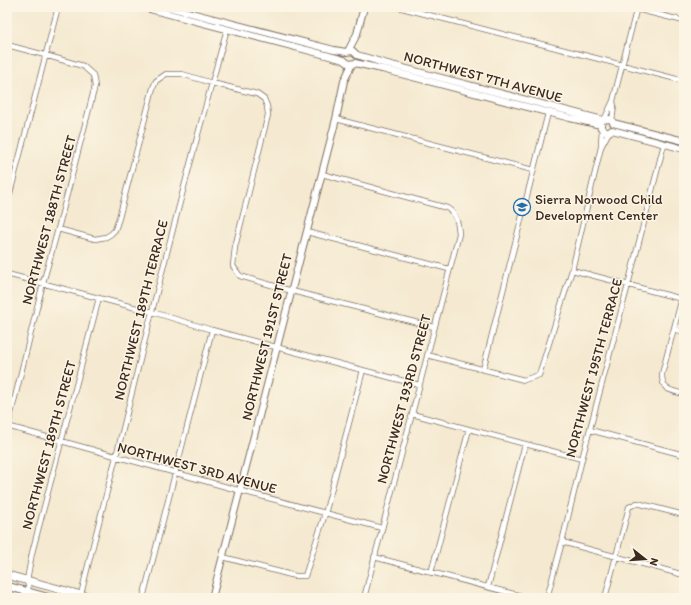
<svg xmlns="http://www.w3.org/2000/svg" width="691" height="605" font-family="Itim,sans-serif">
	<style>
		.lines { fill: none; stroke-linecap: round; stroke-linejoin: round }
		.street-casing { stroke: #7c6d5d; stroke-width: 6 }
		.secondary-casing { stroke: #7c6d5d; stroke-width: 8 }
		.primary-casing { stroke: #7c6d5d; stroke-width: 9 }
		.street { stroke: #fff; stroke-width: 4.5 }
		.secondary { stroke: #fff; stroke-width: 6 }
		.primary { stroke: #fff; stroke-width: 7 }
		.labels { text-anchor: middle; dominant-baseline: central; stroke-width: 3; stroke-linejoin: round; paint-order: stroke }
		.street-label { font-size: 14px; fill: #3b2a1e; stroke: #fcf5e5 }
		.poi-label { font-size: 14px; fill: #3b2a1e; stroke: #fcf5e5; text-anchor: start }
	</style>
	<rect width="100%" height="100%" fill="#fcf5e5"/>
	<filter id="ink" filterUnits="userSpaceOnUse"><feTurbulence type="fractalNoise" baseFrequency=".025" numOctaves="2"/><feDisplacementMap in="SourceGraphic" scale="8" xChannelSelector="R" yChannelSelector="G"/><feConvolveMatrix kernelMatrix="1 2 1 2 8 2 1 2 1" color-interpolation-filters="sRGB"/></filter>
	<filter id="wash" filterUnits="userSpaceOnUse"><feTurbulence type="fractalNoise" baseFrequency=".012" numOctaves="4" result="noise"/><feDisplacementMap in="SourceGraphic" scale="16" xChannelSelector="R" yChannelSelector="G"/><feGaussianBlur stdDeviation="0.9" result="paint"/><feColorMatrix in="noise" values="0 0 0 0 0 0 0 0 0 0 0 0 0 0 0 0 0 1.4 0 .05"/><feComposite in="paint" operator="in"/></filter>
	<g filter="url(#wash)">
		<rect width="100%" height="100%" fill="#f5ead1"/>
	</g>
	<g filter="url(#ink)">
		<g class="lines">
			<!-- street casing -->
			<g class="street-casing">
				<path id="street" d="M398 7 684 81
					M636 9 684 21
					M7 45 45 55 83 66 93 75 95 86 58 229 43 283 7 430
					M336 119 533 170
					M604 120 613 101 637 7
					M612 120 614 107 613 101
					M601 147 609 132
					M322 174 447 208C457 214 458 223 459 234L412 414 364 598
					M7 205 58 7
					M58 229 95 239 106 237 111 234 115 230 119 218 153 88 156 81 166 74H182L212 83 257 94 264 99 267 106 268 115 235 247 233 266 240 276 292 291 434 327
					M307 232 449 269
					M572 270 682 299
					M7 274 152 312 212 330 419 385
					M684 290 662 374C662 391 670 390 684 394
					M674 329 684 332
					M427 355 524 380 539 375 572 270 601 147V142L602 130
					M483 370 548 113
					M412 414 582 459
					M7 426 234 489 382 528
					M590 430 684 455
					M562 542 684 575
					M223 557 295 576H305L325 514 363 370
					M374 557 529 598
					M431 573 469 429
					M488 587 525 444
					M82 597 81 595C94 538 110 482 124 425 156 293 190 160 227 29
					M28 598 29 593 27 580 32 553 99 298
					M143 598 212 330
					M547 598 562 542 582 459 628 285 664 144
					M605 598 629 507 637 503 684 515"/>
			</g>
			<!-- secondary casing -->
			<g class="secondary-casing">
				<path id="secondary" d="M142 7 322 54 344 60 349 64 355 63 382 69 570 118 601 125
					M168 7 334 50 346 52 353 51 357 55 384 63 603 120 609 119 612 120 613 123 684 141
					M348 51 357 34 364 7
					M601 123V128L606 132H609L612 130 684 149
					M212 598 336 119 344 81 352 64"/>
			</g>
			<!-- primary casing -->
			<g class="primary-casing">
				<path id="primary" d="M7 575 92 598
					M7 586 50 598"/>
			</g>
			<!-- street -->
			<use href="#street" class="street"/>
			<!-- secondary -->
			<use href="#secondary" class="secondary"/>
			<!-- primary -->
			<use href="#primary" class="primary"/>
		</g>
	</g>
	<!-- icons -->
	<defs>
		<g id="school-ring" transform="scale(0.9)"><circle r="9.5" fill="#fcf5e5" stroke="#1f6fb2" stroke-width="1.5"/><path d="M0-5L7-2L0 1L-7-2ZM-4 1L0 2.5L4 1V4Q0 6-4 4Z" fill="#1f6fb2"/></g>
	</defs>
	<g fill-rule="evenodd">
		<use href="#school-ring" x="522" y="207"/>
	</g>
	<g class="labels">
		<!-- street labels -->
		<g class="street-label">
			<text transform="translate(483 77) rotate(15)">NORTHWEST 7TH AVENUE</text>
			<text transform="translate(49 220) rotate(-75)">NORTHWEST 188TH STREET</text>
			<text transform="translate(141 310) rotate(-76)">NORTHWEST 189TH TERRACE</text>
			<text transform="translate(267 337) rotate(-76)">NORTHWEST 191ST STREET</text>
			<text transform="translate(594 368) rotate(-75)">NORTHWEST 195TH TERRACE</text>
			<text transform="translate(404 399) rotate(-75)">NORTHWEST 193RD STREET</text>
			<text transform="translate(49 445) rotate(-75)">NORTHWEST 189TH STREET</text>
			<text transform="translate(197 468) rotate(15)">NORTHWEST 3RD AVENUE</text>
		</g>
		<!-- poi labels -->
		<g class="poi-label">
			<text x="535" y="199">Sierra Norwood Child<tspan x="535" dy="16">Development Center</tspan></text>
		</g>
	</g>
	<!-- margin -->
	<rect width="691" height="605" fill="none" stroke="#fcf5e5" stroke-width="24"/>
	<!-- north arrow -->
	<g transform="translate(645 559) rotate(107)" stroke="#fcf5e5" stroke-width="3" paint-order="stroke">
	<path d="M0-3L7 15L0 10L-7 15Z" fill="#3b2a1e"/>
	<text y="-6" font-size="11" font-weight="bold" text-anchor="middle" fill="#3b2a1e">N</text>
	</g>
</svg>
